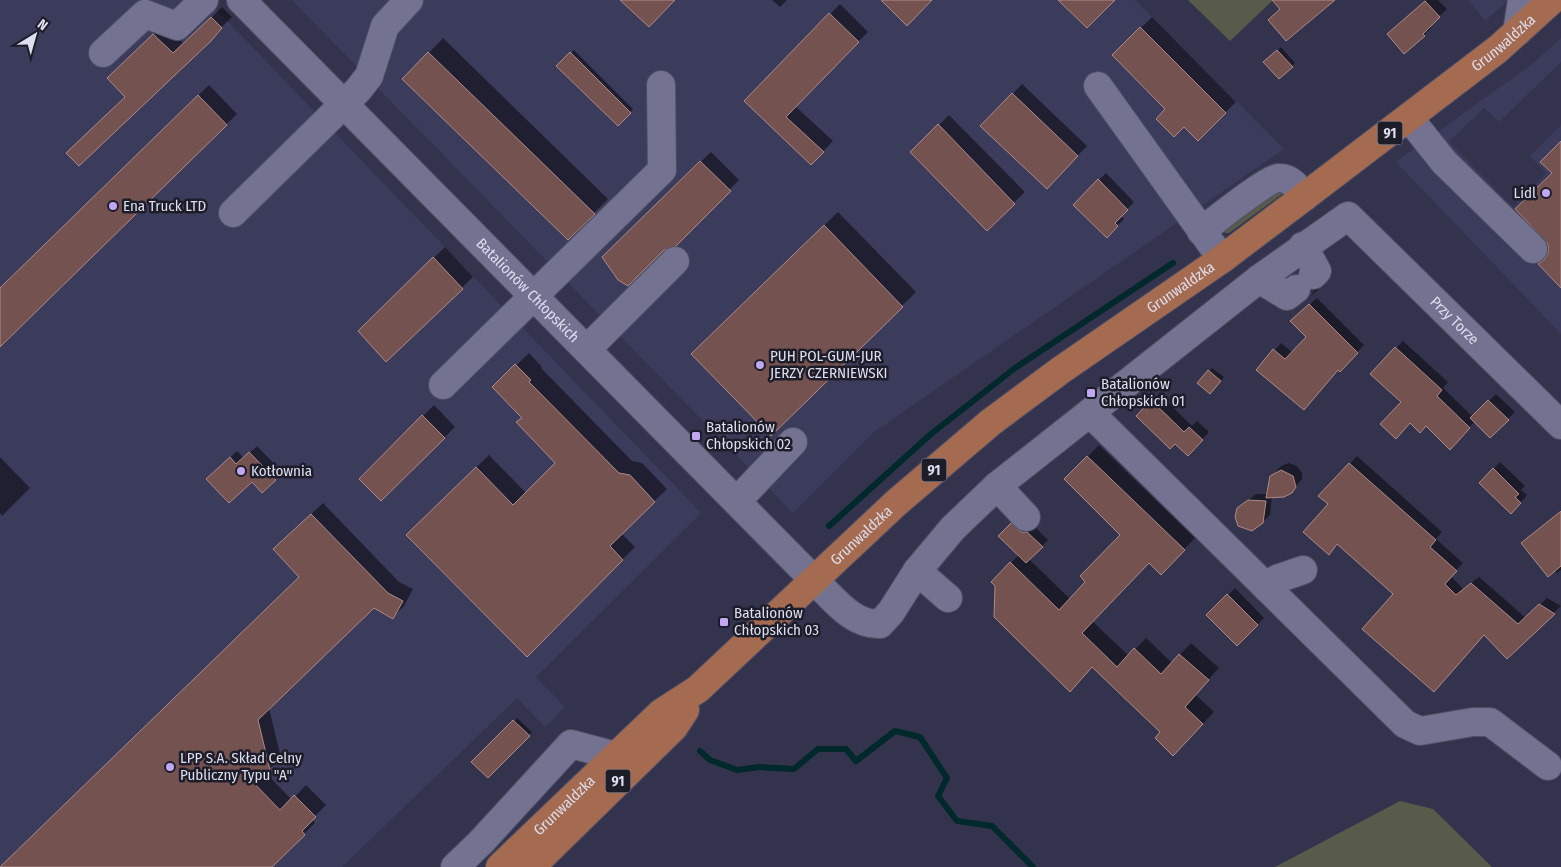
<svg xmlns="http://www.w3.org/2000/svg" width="1561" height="867" font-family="'Fira Sans Condensed',sans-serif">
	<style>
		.built { fill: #3b3b5c }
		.green { fill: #585b4a }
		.shadow { fill: #0007 }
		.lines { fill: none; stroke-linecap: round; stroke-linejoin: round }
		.stream { stroke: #01282b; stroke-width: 6 }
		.building { fill: #745250; stroke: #af8a87 }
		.minor-casing { stroke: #4e4e64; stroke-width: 30 }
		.major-casing { stroke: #4e4e64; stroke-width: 30 }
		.minor { stroke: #737391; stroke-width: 28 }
		.major { stroke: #a46b51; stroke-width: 28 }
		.poi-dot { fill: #c0a8f3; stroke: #1d1d29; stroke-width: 2 }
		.labels { text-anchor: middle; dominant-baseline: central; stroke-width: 5; stroke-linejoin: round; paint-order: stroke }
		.shield { fill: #1d1d29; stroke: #a3a4b4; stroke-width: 1 }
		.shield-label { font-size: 14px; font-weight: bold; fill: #dddeef }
		.street-label { font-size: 15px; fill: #dddeef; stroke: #1d1d29 }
		.poi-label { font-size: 15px; fill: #dddeef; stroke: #1d1d29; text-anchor: start }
	</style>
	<rect width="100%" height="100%" fill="#34334e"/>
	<!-- built -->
	<path class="built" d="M0 0H207L701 513 536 677 565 707 550 723 545 727 517 698 342 867H0Z
		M292 0H1135L1284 149 874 432 793 513Z
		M1468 0H1509L1485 21Z
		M1561 38V62L1499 122 1484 108 1449 142 1513 207 1546 173 1530 156 1561 125V141L1540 162 1552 173 1512 213 1532 258 1555 282 1561 277V334L1396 162 1532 64Z"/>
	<!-- green -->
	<path class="green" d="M1188 0H1273L1230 41Z
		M1289 189 1229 233H1225L1222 228 1267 191Z
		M1400 801 1433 809 1492 867H1275Z"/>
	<!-- shadow -->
	<path class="shadow" d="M772 0H787L780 7Z
		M1427 0H1438L1447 9 1429 26 1431 28 1424 35 1388 34Z
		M840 4 868 32 795 106 833 141 811 164 746 101Z
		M222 7 232 17 79 165 127 97 119 68 164 24 184 44Z
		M1152 17 1236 102 1198 139 1114 55Z
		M443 38 608 199 568 239 404 79Z
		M1281 47 1295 63 1292 66 1268 59Z
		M574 50 633 109 618 125 558 66Z
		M1022 84 1087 146 1047 187 982 126Z
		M209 85 237 114 4 340 0 336V289Z
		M949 115 1025 192 987 229 912 152Z
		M711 152 739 180 675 245 663 249 628 284 614 275 603 257Z
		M1106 173 1134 202 1121 216 1124 219 1107 237 1074 205Z
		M838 212 916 292 771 434 693 354Z
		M445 247 473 277 386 360 359 331Z
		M1322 285V286L1311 296 1316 287Z
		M1317 298 1364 345 1340 370H1258L1281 343 1292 352 1307 337 1292 321Z
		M1403 341 1448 382 1443 388 1473 417 1496 394 1515 412 1490 436 1475 421 1457 441 1402 402 1372 374Z
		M529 353 542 367 541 368 632 461 642 463 667 489 621 533 635 547 527 655 408 535 489 455 526 493 557 463 523 417 494 387Z
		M1212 368 1224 377 1213 390 1199 383Z
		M1159 394 1192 426 1197 421 1209 432 1188 454 1175 442 1138 416Z
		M434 405 455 427 381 500 360 479Z
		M1099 445 1195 538 1161 573 1150 561 1092 621 1129 656 1146 638 1172 663 1191 643 1219 668 1195 694 1214 712 1184 743 1162 732 1093 666 992 582 1019 555 1000 536 1018 517 1034 526 1048 540 1029 559 1070 599 1087 582 1122 535 1066 479Z
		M257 446 282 472 262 491 252 480 208 479 237 451 244 458Z
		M1357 456 1442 532 1436 539 1463 563 1451 576 1463 589 1479 577 1526 618 1547 598 1561 606 1507 658 1484 634 1394 594 1338 543 1329 553V504L1320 496Z
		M0 457 30 488 2 516 0 513Z
		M1500 462 1525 486 1521 490 1527 495 1511 513 1481 483Z
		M1289 463 1297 466 1302 473V479L1291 492 1272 496 1270 515 1262 522 1238 508 1256 494H1268L1270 481 1274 474 1281 466Z
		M323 503 399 582 413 589 404 606 393 617 373 607 269 708 281 758 269 769 264 771 292 800 306 785 326 805 312 819 315 823 270 867H0L301 577 286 538Z
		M1561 510V570L1557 573 1522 543Z
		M1235 588 1264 618 1237 645 1208 615Z
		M517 718 532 732 488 776 473 762Z"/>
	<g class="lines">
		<!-- stream -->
		<path class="stream" d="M829 526 931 434 1015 368 1173 263
			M700 751 710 760 737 770 759 767 794 769 818 749H846L856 761 895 731 920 737 947 778 938 796 957 821 992 826 1033 867"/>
	</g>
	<!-- building -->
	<path class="building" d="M620 0H675L649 27Z
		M881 0H932L907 26Z
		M1058 0H1115L1087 28Z
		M1272 0H1335L1286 41 1268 20 1280 9Z
		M1425 1 1440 17 1423 34 1425 36 1404 54 1387 34Z
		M829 13 859 42 786 117 824 152 811 165 744 101Z
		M211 17 222 28 211 41 79 166 66 153 125 97 107 78 153 34 173 53Z
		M1140 27 1226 113 1198 141 1184 127 1174 137 1156 119 1165 109 1112 55Z
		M1277 50 1293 67 1279 79 1263 62Z
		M428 52 595 214 568 240 402 79Z
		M570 52 631 113 618 126 556 66Z
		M1012 93 1078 156 1047 189 980 126Z
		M198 95 227 125 0 347V288Z
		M938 124 1015 204 987 231 910 152Z
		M1561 141V288L1538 264 1544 260 1548 253V244L1515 209 1552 173 1540 162Z
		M700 161 731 191 676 246 664 250 628 286 618 280 602 257Z
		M1098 179 1128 210 1115 223 1118 226 1107 238 1073 205Z
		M824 225 903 307 771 436 691 354Z
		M433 257 463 289 386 362 358 331Z
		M1309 304 1358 353 1340 372 1338 370 1304 410 1256 370 1273 349 1285 359 1306 337 1290 321Z
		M1395 347 1442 390 1437 396 1470 428 1450 450 1426 426 1420 433 1410 423 1396 439 1380 424 1401 402 1370 374Z
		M515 364 531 380 529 382 619 473 630 475 655 502 610 546 623 560 527 657 406 535 476 467 513 505 555 463 516 422 522 418 492 387Z
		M1208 370 1221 381 1210 394 1197 383Z
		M1151 400 1184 432 1189 427 1203 440 1188 456 1175 444 1170 449 1136 416Z
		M1488 400 1509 420 1490 438 1470 418Z
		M422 415 445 438 381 501 359 479Z
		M249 452 276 480 262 493 252 482 229 503 206 479 230 457 236 464Z
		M1087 456 1185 550 1161 575 1149 563 1082 633 1117 667 1134 648 1161 674 1179 654 1209 680 1185 707 1203 724 1173 756 1155 738 1160 732 1092 667 1070 692 994 617 995 586 991 582 1010 562 1059 610 1085 582 1080 576 1120 535 1064 479Z
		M1349 463 1436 540 1430 547 1457 571 1445 584 1456 595 1471 583 1518 624 1539 604 1555 614 1507 659 1484 635 1434 692 1362 629 1393 594 1337 544 1329 555 1303 532 1328 504 1318 496Z
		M1493 468 1519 494 1515 497 1521 503 1511 514 1479 483Z
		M1281 470 1293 476 1296 487 1292 493 1284 497 1266 498 1270 476Z
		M1248 500 1266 501 1263 523 1252 531 1238 526 1235 517 1237 508Z
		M1561 511V566L1548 577 1521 543Z
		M311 514 388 593 403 601 393 619 374 608 258 720 270 770 248 777 280 810 294 795 316 817 302 831 305 835 272 867H0L299 577 273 549Z
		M1011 523 1021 532H1027L1043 547 1026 563 998 536Z
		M1227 594 1258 625 1237 646 1206 615Z
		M513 720 530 736 488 778 471 762Z"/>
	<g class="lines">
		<!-- minor casing -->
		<g class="minor-casing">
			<g id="minor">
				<path id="s1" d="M241 0 814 580C834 599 852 625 880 624L891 612 917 571 953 528 997 486 1259 279 1348 216 1561 425"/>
				<path d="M1517 32 1522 0"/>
				<path d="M103 53 145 14 177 26 204 0"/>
				<path d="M1098 86 1222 259"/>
				<path d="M1409 118 1444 162 1533 249"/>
				<path d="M233 213 358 90 369 76 385 26 409 0"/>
				<path d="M1201 231C1215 221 1265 180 1278 178 1291 177 1298 188 1304 197"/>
				<path d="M1303 246 1317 271 1313 275"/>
				<path d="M1259 279 1287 296 1296 289"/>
				<path d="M587 349 675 261"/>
				<path d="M443 385 662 170 661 85"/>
				<path d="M1091 414 1405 724 1420 731 1473 722H1490L1548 766"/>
				<path d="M997 486 1026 517"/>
				<path d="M737 501 793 442"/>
				<path d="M917 571 948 598"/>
				<path d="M1267 588 1277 579 1303 570"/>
				<path d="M455 867 481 842 571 744 616 756"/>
			</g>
		</g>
		<!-- major casing -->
		<g class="major-casing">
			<g id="major">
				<path id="s2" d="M500 867 661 713 698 689 896 503 991 422 1061 370 1222 259 1304 197 1498 49 1552 0"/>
				<path d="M531 867 674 727 685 710"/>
			</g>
		</g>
		<!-- minor -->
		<use href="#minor" class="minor"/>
		<!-- major -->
		<use href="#major" class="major"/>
	</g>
	<!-- markers -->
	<g class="poi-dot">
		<circle cx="1546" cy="193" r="5"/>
		<circle cx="113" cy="206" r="5"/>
		<circle cx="760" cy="365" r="5"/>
		<rect x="1086" y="388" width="10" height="10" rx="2.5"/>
		<rect x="691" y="431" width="10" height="10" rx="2.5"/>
		<circle cx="241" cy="471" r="5"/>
		<rect x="719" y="617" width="10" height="10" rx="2.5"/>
		<circle cx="170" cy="767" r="5"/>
	</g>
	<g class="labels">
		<!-- shield labels -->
		<g class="shield">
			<rect x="1377.5" y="121.5" width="25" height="23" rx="4"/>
			<rect x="921.5" y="458.5" width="25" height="23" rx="4"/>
			<rect x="605.5" y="769.5" width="25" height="23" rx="4"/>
		</g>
		<g class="shield-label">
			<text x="1390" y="133">91</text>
			<text x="934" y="470">91</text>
			<text x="618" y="781">91</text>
		</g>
		<!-- street labels -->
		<g class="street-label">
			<text stroke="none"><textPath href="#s2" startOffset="1301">Grunwaldzka</textPath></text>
			<text stroke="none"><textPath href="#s2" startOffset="896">Grunwaldzka</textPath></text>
			<text stroke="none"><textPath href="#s1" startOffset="408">Batalionów Chłopskich</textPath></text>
			<text stroke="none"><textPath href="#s1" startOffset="1671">Przy Torze</textPath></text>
			<text stroke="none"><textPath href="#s2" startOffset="491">Grunwaldzka</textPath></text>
			<text stroke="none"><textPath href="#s2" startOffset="89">Grunwaldzka</textPath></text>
		</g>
		<!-- poi labels -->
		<g class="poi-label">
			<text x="1536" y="193" text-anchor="end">Lidl</text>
			<text x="123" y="206">Ena Truck LTD</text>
			<text x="770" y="356">PUH POL-GUM-JUR<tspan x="770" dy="17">JERZY CZERNIEWSKI</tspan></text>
			<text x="1101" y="384">Batalionów<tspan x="1101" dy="17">Chłopskich 01</tspan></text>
			<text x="706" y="427">Batalionów<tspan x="706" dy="17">Chłopskich 02</tspan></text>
			<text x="251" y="471">Kotłownia</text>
			<text x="734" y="613">Batalionów<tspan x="734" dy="17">Chłopskich 03</tspan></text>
			<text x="180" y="758">LPP S.A. Skład Celny<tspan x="180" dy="17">Publiczny Typu "A"</tspan></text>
		</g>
	</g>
	<!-- north arrow -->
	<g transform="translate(35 35) rotate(37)" stroke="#1d1d29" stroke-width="4" paint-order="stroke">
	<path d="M0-4L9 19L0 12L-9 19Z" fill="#dddeef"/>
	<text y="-8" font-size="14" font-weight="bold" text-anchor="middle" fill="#dddeef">N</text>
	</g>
</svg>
